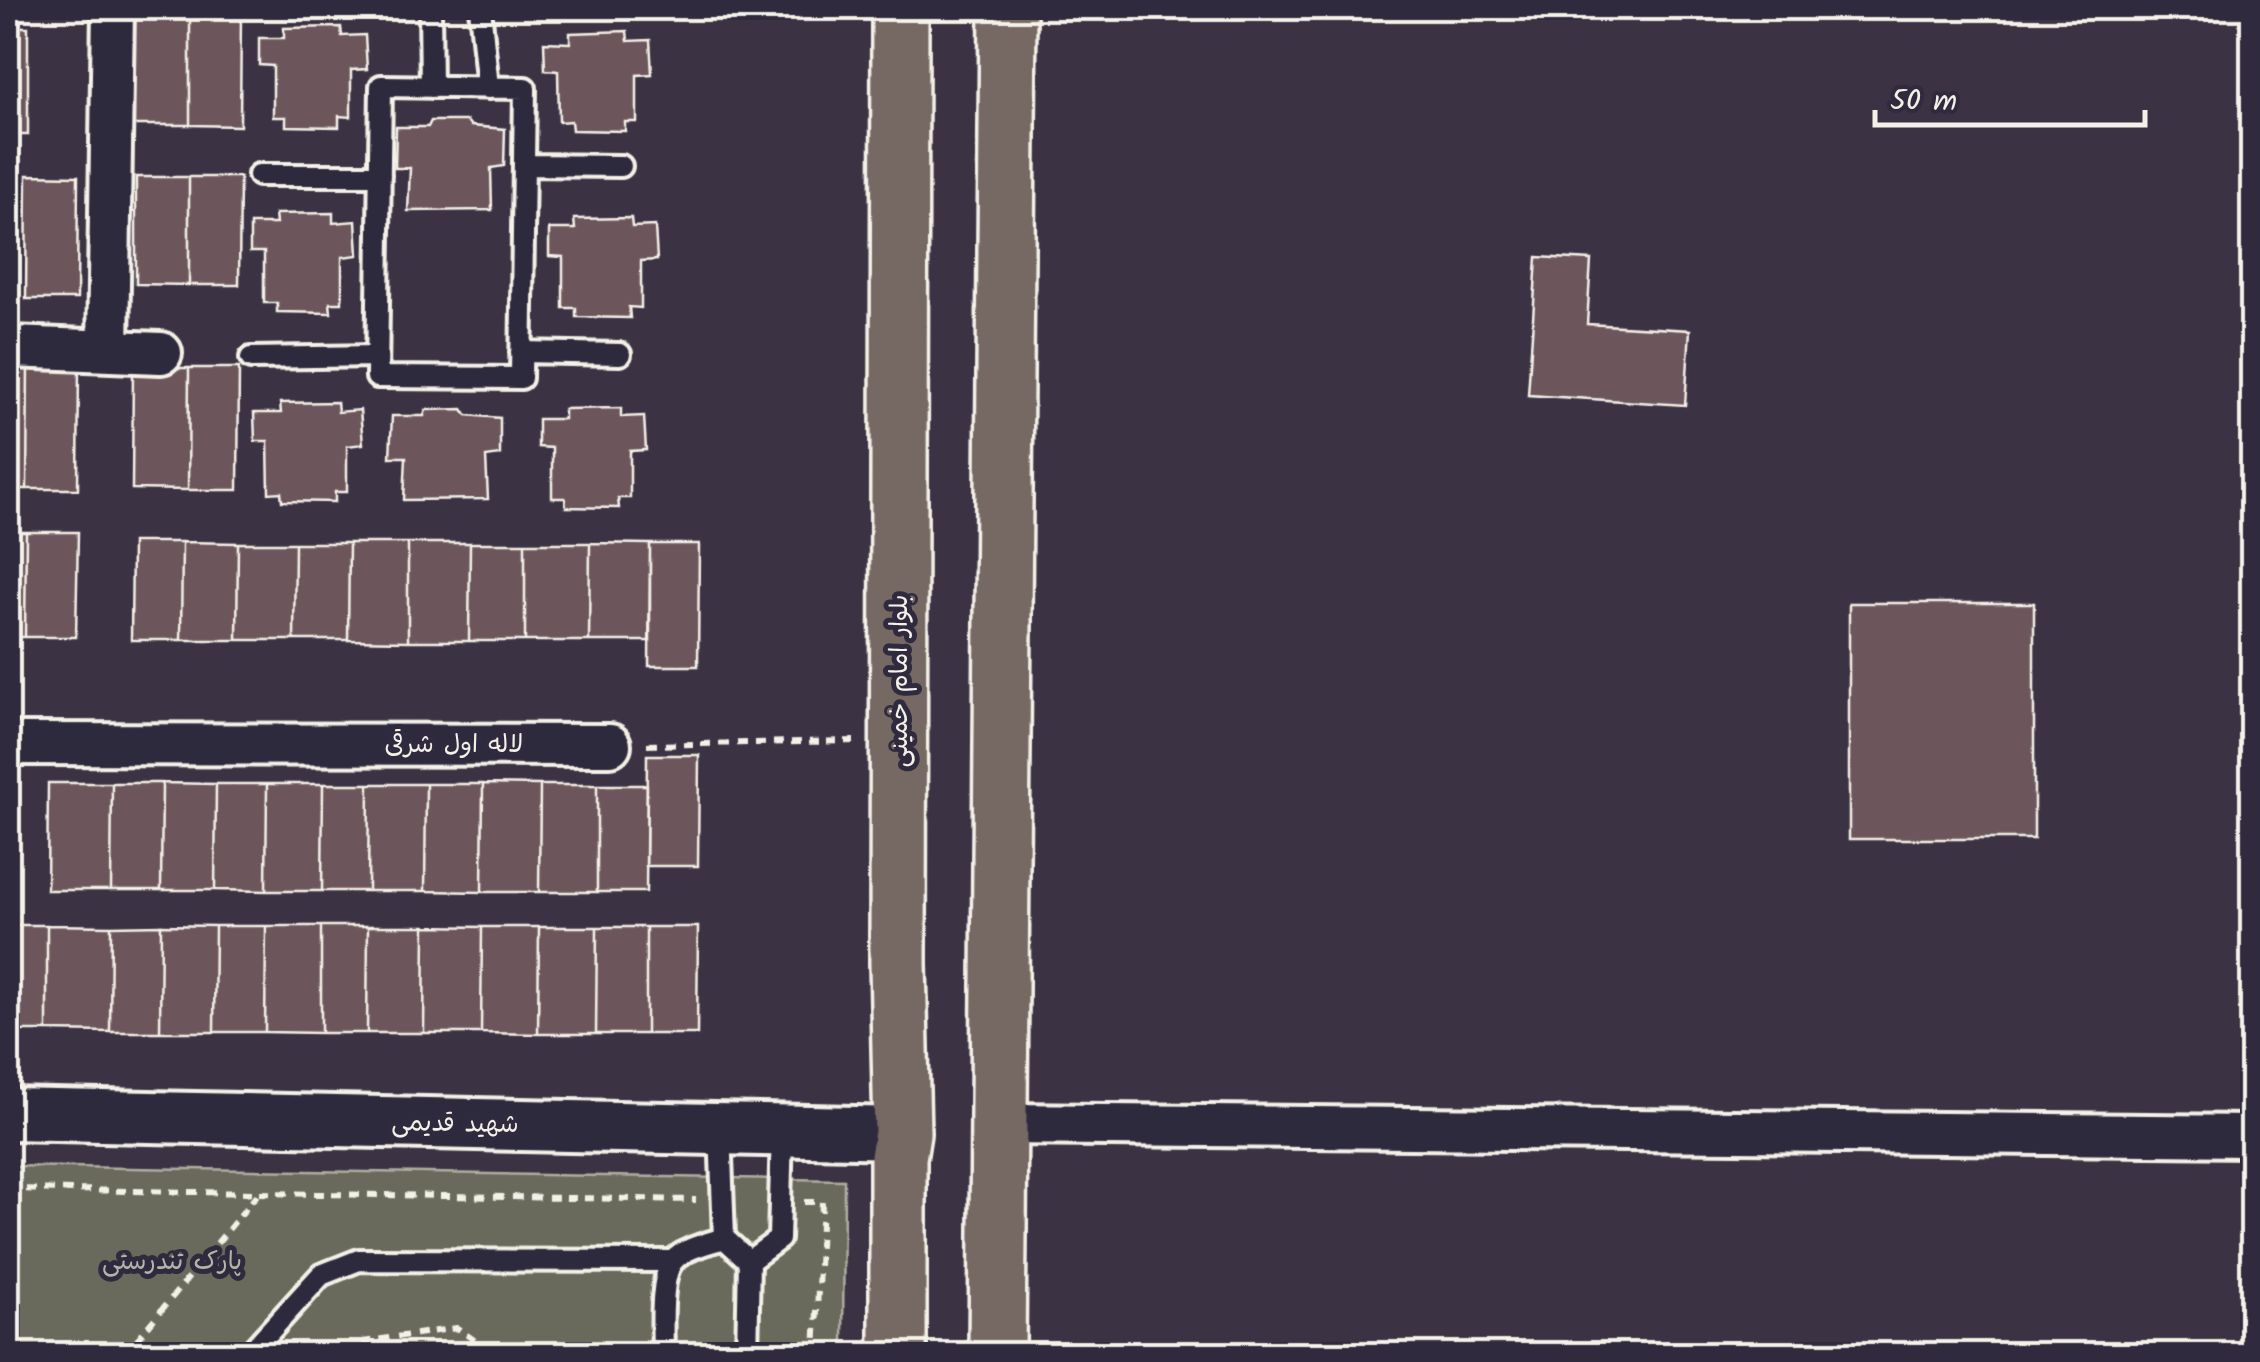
<svg xmlns="http://www.w3.org/2000/svg" width="2260" height="1362" font-family="Kalam,'Playpen Sans Arabic',sans-serif">
	<style>
		.green { fill: #696a5b; stroke: #aeaea2; stroke-width: 2.5 }
		.building { fill: #6c575b; stroke: #f4f1e8; stroke-width: 2.5 }
		.lines { fill: none; stroke-linecap: round; stroke-linejoin: round }
		.service-casing { stroke: #f4f1e8; stroke-width: 28 }
		.minor-casing { stroke: #f4f1e8; stroke-width: 48 }
		.tertiary-casing { stroke: #f4f1e8; stroke-width: 58 }
		.primary-casing { stroke: #f4f1e8; stroke-width: 62 }
		.path { stroke: #f4f1e8; stroke-width: 6; stroke-dasharray: 10 8; stroke-linecap: butt }
		.service { stroke: #2f2a3d; stroke-width: 20 }
		.minor { stroke: #2f2a3d; stroke-width: 40 }
		.tertiary { stroke: #2f2a3d; stroke-width: 50 }
		.primary { stroke: #766964; stroke-width: 55 }
		.labels { text-anchor: middle; dominant-baseline: central; stroke-width: 10; stroke-linejoin: round; paint-order: stroke }
		.street-label { font-size: 25px; fill: #f4f1e8; stroke: #2f2a3d }
		.park-label { font-size: 25px; fill: #b5b4a9; stroke: #2f2a3d }
	</style>
	<rect width="100%" height="100%" fill="#3b3343"/>
	<filter id="ink" filterUnits="userSpaceOnUse"><feTurbulence type="fractalNoise" baseFrequency=".01" numOctaves="2"/><feDisplacementMap in="SourceGraphic" scale="20" xChannelSelector="R" yChannelSelector="G"/><feConvolveMatrix kernelMatrix="1 2 1 2 8 2 1 2 1" color-interpolation-filters="sRGB"/></filter>
	<g filter="url(#ink)">
		<!-- green -->
		<path class="green" d="M8 1166 844 1180 843 1354H8Z"/>
		<!-- building -->
		<path class="building" d="M132 13H190V125H132Z
			M190 13H241L240 126 190 125Z
			M8 27H28V135H8Z
			M341 27 342 36 365 35 367 69 351 70V117L339 116V127L286 126V117H273V66L259 65V38H284V28Z
			M627 31 628 41 650 40 652 74 637 75V122H625V131L572 130 571 121 559 122 558 71 545 70 544 42 570 43V33Z
			M431 121H467L471 126 505 129 504 166 491 168 492 210 408 211 410 168H395L396 127H428Z
			M27 175 78 176 77 299H26Z
			M136 177H189V285L136 284Z
			M189 177H240L239 285H189Z
			M333 213V223L356 221 358 255 342 257V303H330L331 313 277 312V303H264V252H250V224H276L275 214Z
			M631 218 632 227 655 226 657 260 641 261V308L629 307 630 318 576 317V308H563V257L549 256V229H575L574 219Z
			M1537 257 1591 260 1587 324 1690 330 1685 405 1528 395Z
			M8 363H28L27 489H8Z
			M28 363 79 364 78 489H27Z
			M133 368H189L188 490 132 489Z
			M189 368H239L238 490H188Z
			M337 402 338 412 360 410 363 444 347 446V492H335V502L282 501 281 492 269 493 268 441H255L254 413H281L280 403Z
			M621 408V417L644 416 646 450 630 451V498H618L619 508 566 507 565 498H552V448L538 447V419H564V409Z
			M463 409 467 415 500 418V455L486 457 488 499 404 500 406 457H390L392 416H424L426 410Z
			M8 532H26L25 637H8Z
			M26 532H78L76 637H25Z
			M132 542H182L181 640H131Z
			M182 542 238 543 237 640H181Z
			M238 543H295L294 640H237Z
			M295 543H349L348 640H294Z
			M349 543H408V641L348 640Z
			M408 543H470L469 641H408Z
			M470 543H525V641H469Z
			M525 543H590L589 641H525Z
			M590 543 650 544V641H589Z
			M650 544H699L698 666H649Z
			M1849 603H2034V839H1849Z
			M647 755H699L698 866H646Z
			M48 783H112L111 890H47Z
			M112 783H162L161 890H111Z
			M162 783 216 784 215 890H161Z
			M216 784H267L266 891 215 890Z
			M267 784H323L322 891H266Z
			M323 784H369L368 891H322Z
			M369 784H426L425 891H368Z
			M426 784H483L482 892 425 891Z
			M483 784 540 785 539 892H482Z
			M540 785H597V892H539Z
			M597 785H647L646 892H597Z
			M8 925H47V1031H8Z
			M47 925 111 926 110 1032 47 1031Z
			M161 925 160 1032H110L111 926Z
			M161 925 215 926 214 1032H160Z
			M215 926H266L265 1032H214Z
			M266 926H321V1033L265 1032Z
			M321 926H368L367 1033H321Z
			M368 926H425L424 1033H367Z
			M425 926 482 927 481 1033H424Z
			M482 927H539L538 1034 481 1033Z
			M539 927H597L596 1034H538Z
			M597 927H646V1034H596Z
			M646 927H698L697 1034H646Z"/>
		<g class="lines">
			<!-- service casing -->
			<g class="service-casing">
				<path id="service" d="M430 8 431 87
					M480 8 488 88
					M381 86 525 88 521 378 377 377Z
					M524 165 621 166
					M259 175H380
					M521 352 620 354
					M251 358 377 356
					M720 1129 724 1238 749 1261 747 1354
					M749 1261 779 1239 782 1131
					M249 1354 321 1275 359 1260 672 1261
					M663 1354C663 1333 659 1277 673 1261 684 1248 709 1243 724 1238"/>
			</g>
			<!-- minor casing -->
			<g class="minor-casing">
				<path id="minor" d="M12 347 161 353
					M108 351 113 8
					M8 744 610 745
					M998 1124 2252 1136"/>
			</g>
			<!-- tertiary casing -->
			<g class="tertiary-casing">
				<path id="tertiary" d="M8 1114 902 1133"/>
			</g>
			<!-- primary casing -->
			<g class="primary-casing">
				<path id="primary" d="M898 1354V1158L902 1133 898 963 900 8
					M997 1354 1008 8"/>
			</g>
			<!-- path -->
			<path class="path" d="M647 745 854 741
				M8 1189 696 1200
				M804 1202H822L815 1354
				M8 1347 41 1354
				M125 1354 257 1195
				M348 1354 362 1342 457 1328 494 1354"/>
			<!-- service -->
			<use href="#service" class="service"/>
			<!-- minor -->
			<use href="#minor" class="minor"/>
			<!-- tertiary -->
			<use href="#tertiary" class="tertiary"/>
			<!-- primary -->
			<use href="#primary" class="primary"/>
		</g>
	</g>
	<g class="labels">
		<!-- street labels -->
		<g class="street-label">
			<text transform="translate(900 681) rotate(-90)">بلوار امام خمینی</text>
			<text x="454" y="745">لاله اول شرقی</text>
			<text transform="translate(455 1124) rotate(1)">شهید قدیمی</text>
		</g>
		<!-- park labels -->
		<g class="park-label">
			<text x="172" y="1262">پارک تندرستی</text>
		</g>
	</g>
	<!-- margin -->
	<rect width="2260" height="1362" fill="none" stroke="#2f2a3d" stroke-width="40"/>
	<rect x="20" y="20" width="2220" height="1322" fill="none" stroke="#f4f1e8" stroke-width="4" filter="url(#ink)"/>
	<!-- scale -->
	<path d="M1875 110v15h270v-15" fill="none" stroke="#f4f1e8" stroke-width="5"/>
	<text x="1890" y="110" font-size="30" fill="#f4f1e8" stroke="#2f2a3d" stroke-width="8" paint-order="stroke">50 m</text>
</svg>
